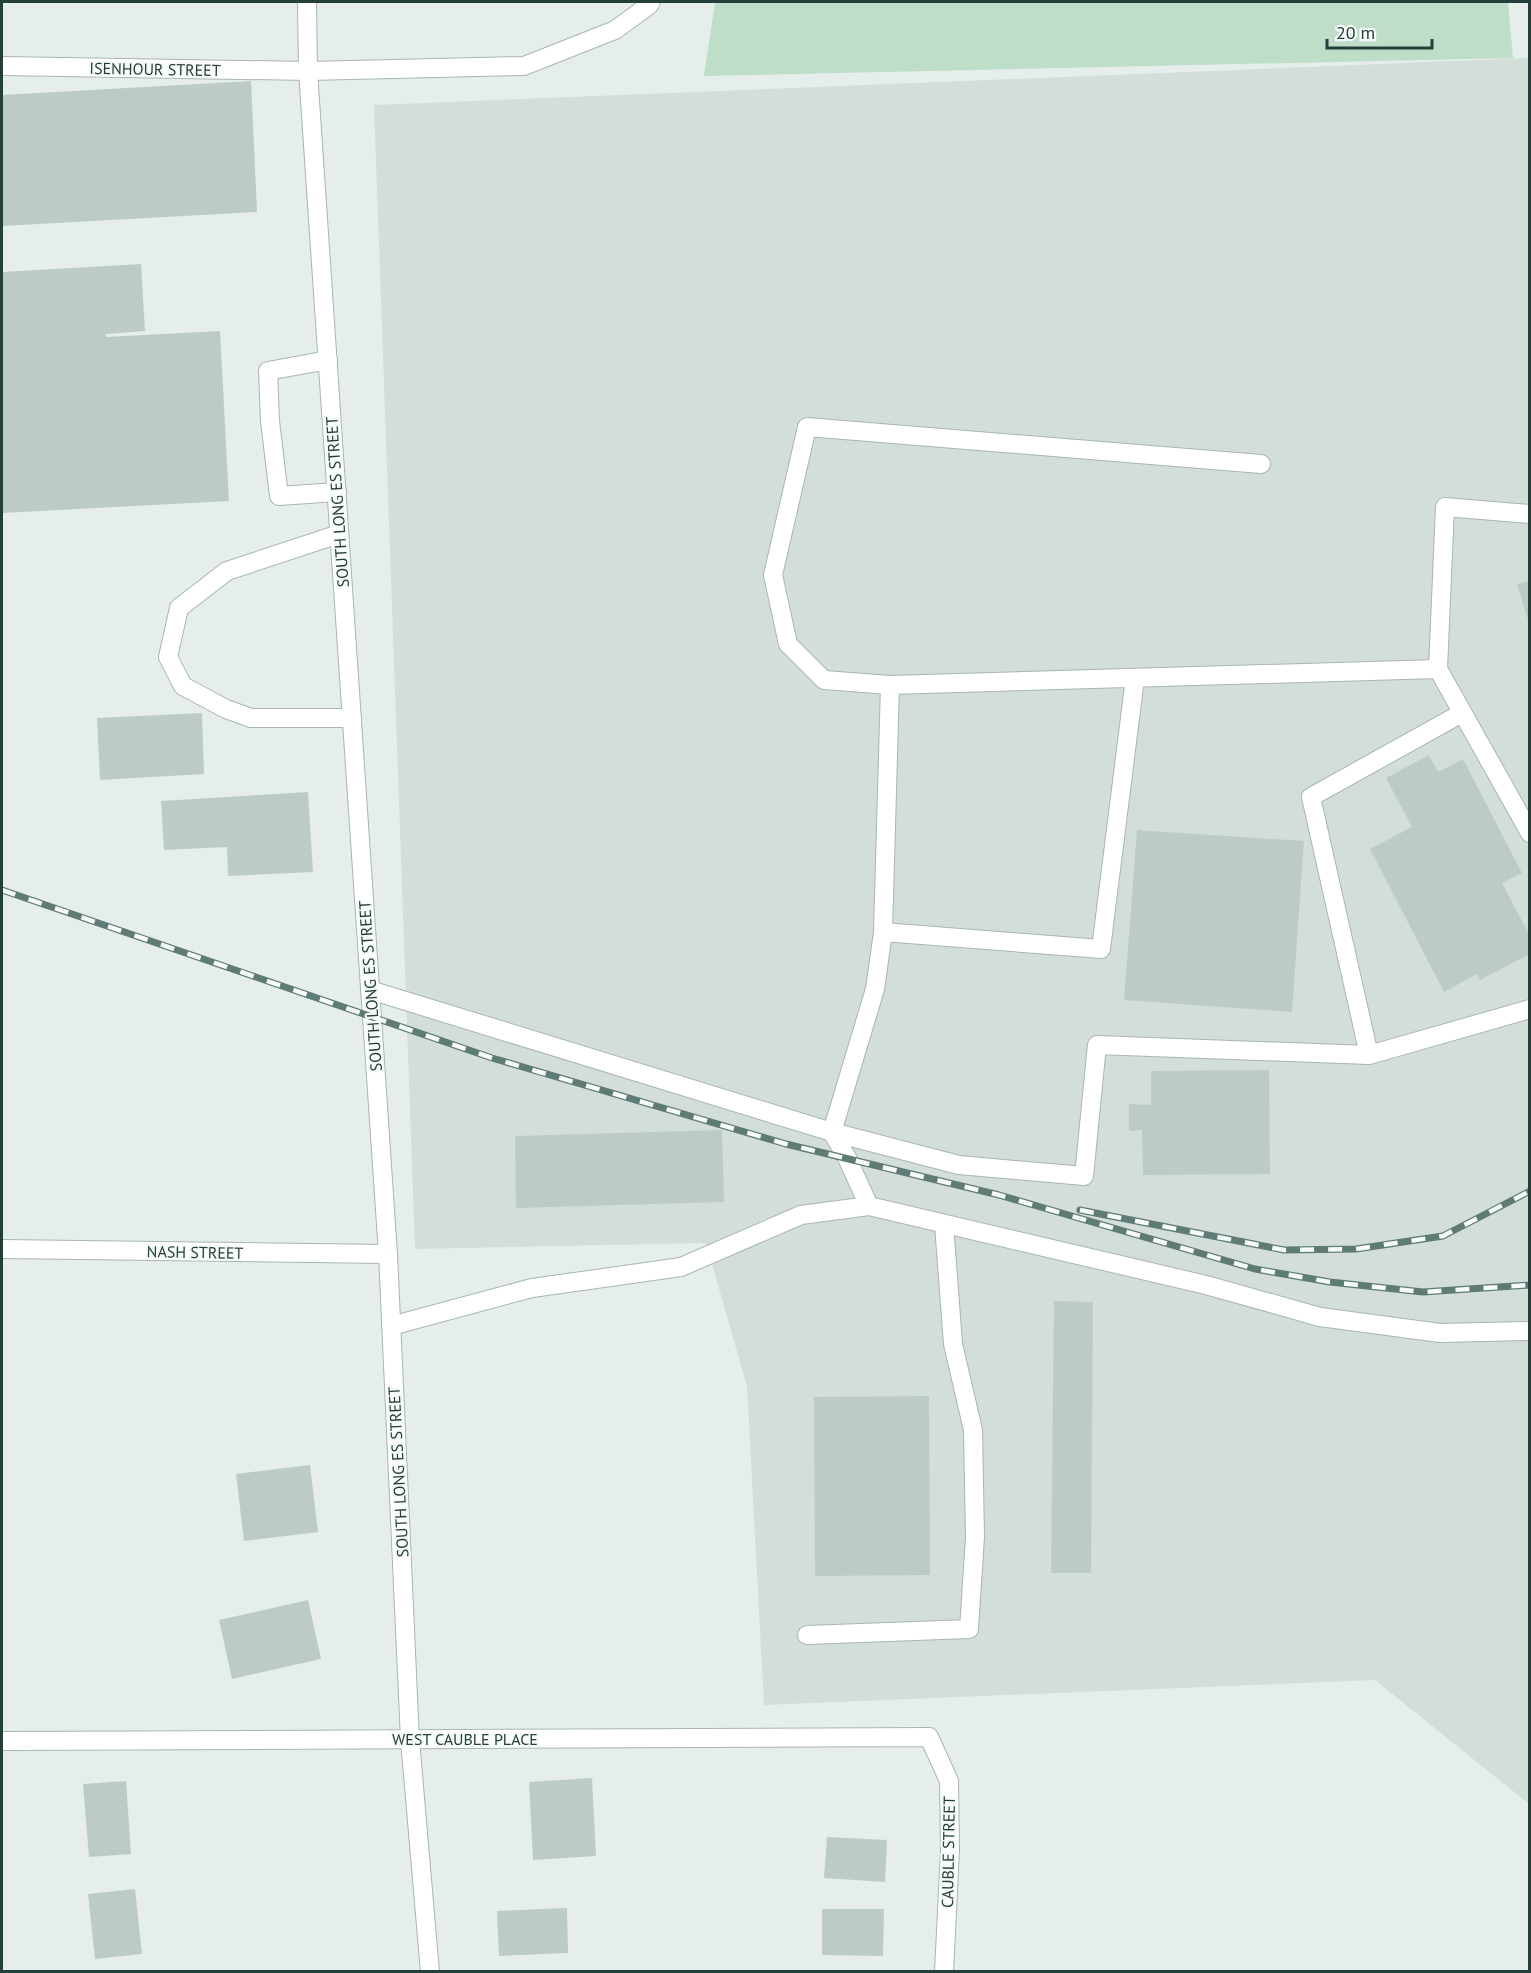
<svg xmlns="http://www.w3.org/2000/svg" width="1531" height="1973" font-family="'PT Sans',sans-serif">
	<style>
		.built { fill: #d3ded9 }
		.green { fill: #bfdec9 }
		.building { fill: #bdcbc7 }
		.lines { fill: none; stroke-linecap: round; stroke-linejoin: round }
		.service-casing { stroke: #a7b6b2; stroke-width: 20 }
		.minor-casing { stroke: #a7b6b2; stroke-width: 20 }
		.tertiary-casing { stroke: #a7b6b2; stroke-width: 20 }
		.service { stroke: #fff; stroke-width: 18 }
		.minor { stroke: #fff; stroke-width: 18 }
		.tertiary { stroke: #fff; stroke-width: 18 }
		.rail-casing { stroke: #5f7b75; stroke-width: 7 }
		.rail { stroke: #f6faf8; stroke-width: 4.5; stroke-dasharray: 14; stroke-linecap: butt }
		.labels { text-anchor: middle; dominant-baseline: central; stroke-width: 4.5; stroke-linejoin: round; paint-order: stroke }
		.street-label { font-size: 16px; fill: #243f3a; stroke: #f6faf8 }
	</style>
	<rect width="100%" height="100%" fill="#e5eeea"/>
	<!-- built -->
	<path class="built" d="M1529 58V1804L1375 1680 764 1705 747 1386 706 1243 415 1249 374 105Z"/>
	<!-- green -->
	<path class="green" d="M715 2H1508L1513 58 704 76Z"/>
	<!-- building -->
	<path class="building" d="M251 81 257 212 2 226V95Z
		M141 264 145 331 106 334V337L220 331 229 501 2 513V272Z
		M1530 581V623H1529L1517 584Z
		M202 713 204 774 100 780 97 718Z
		M1429 755 1438 772 1463 759 1522 873 1502 883 1530 936V954L1480 980 1477 974 1444 992 1370 849 1412 827 1386 778Z
		M308 792 313 872 228 876 227 847 164 850 161 801Z
		M1137 830 1304 841 1292 1012 1124 1000Z
		M1269 1070 1270 1174 1143 1175 1142 1130 1129 1131V1104L1151 1105V1071Z
		M722 1130 724 1202 516 1208 515 1136Z
		M1054 1301 1093 1302 1091 1573H1051Z
		M929 1396 930 1575 815 1576 814 1397Z
		M310 1465 318 1532 244 1541 236 1474Z
		M308 1600 321 1659 232 1679 219 1620Z
		M592 1778 596 1856 533 1860 529 1782Z
		M126 1781 131 1854 89 1857 83 1784Z
		M827 1837 887 1840 885 1882 824 1878Z
		M135 1889 142 1954 95 1959 88 1894Z
		M567 1908 568 1953 499 1956 497 1911Z
		M822 1909H884L883 1956 822 1955Z"/>
	<g class="lines">
		<!-- service casing -->
		<g class="service-casing">
			<path id="service" d="M308 71 524 66 615 30 648 6 651 2
				M328 360 268 371 270 421 279 496 337 492
				M339 534 227 571 179 608 168 657 183 686 226 709 251 718H352
				M1438 669 1445 507 1530 514
				M890 685 824 680 788 644 773 575 807 427 1261 464
				M1530 833 1438 669 890 685 883 932 875 989 832 1132 959 1165 1084 1176 1097 1045 1369 1055 1530 1009
				M883 932 1101 949 1135 678
				M370 990 832 1132 847 1158 869 1206
				M1369 1055 1311 797 1462 713
				M391 1326 532 1288 681 1267 801 1215 869 1206 1206 1285 1320 1317 1440 1333 1530 1331
				M807 1635 969 1629 975 1537 973 1430 953 1344 944 1224"/>
		</g>
		<!-- minor casing -->
		<g class="minor-casing">
			<path id="minor" d="M2 66 308 71
				M2 1249 388 1254
				M2 1741 929 1737 949 1781 950 1850 944 1972"/>
		</g>
		<!-- tertiary casing -->
		<g class="tertiary-casing">
			<path id="tertiary" d="M307 2 308 71 388 1254 410 1740 430 1972"/>
		</g>
		<!-- service -->
		<use href="#service" class="service"/>
		<!-- minor -->
		<use href="#minor" class="minor"/>
		<!-- tertiary -->
		<use href="#tertiary" class="tertiary"/>
		<!-- rail casing -->
		<g class="rail-casing">
			<path id="rail" d="M2 890 492 1058 786 1144 999 1195 1255 1269 1330 1282 1423 1292 1530 1285
				M1080 1210 1284 1250 1356 1249 1443 1236 1530 1191"/>
		</g>
		<!-- rail -->
		<use href="#rail" class="rail"/>
	</g>
	<g class="labels">
		<!-- street labels -->
		<g class="street-label">
			<text transform="translate(155 69) rotate(1)">ISENHOUR STREET</text>
			<text transform="translate(337 502) rotate(-94)">SOUTH LONG ES STREET</text>
			<text transform="translate(370 986) rotate(-94)">SOUTH LONG ES STREET</text>
			<text transform="translate(195 1252) rotate(1)">NASH STREET</text>
			<text transform="translate(398 1472) rotate(-93)">SOUTH LONG ES STREET</text>
			<text x="465" y="1739">WEST CAUBLE PLACE</text>
			<text transform="translate(948 1852) rotate(-89)">CAUBLE STREET</text>
		</g>
	</g>
	<!-- border -->
	<rect width="1531" height="1973" fill="none" stroke="#243f3a" stroke-width="6"/>
	<!-- scale -->
	<path d="M1327 39v9h105v-9" fill="none" stroke="#243f3a" stroke-width="3"/>
	<text x="1336" y="39" font-size="18" fill="#243f3a" stroke="#f6faf8" stroke-width="4.5" paint-order="stroke">20 m</text>
</svg>
